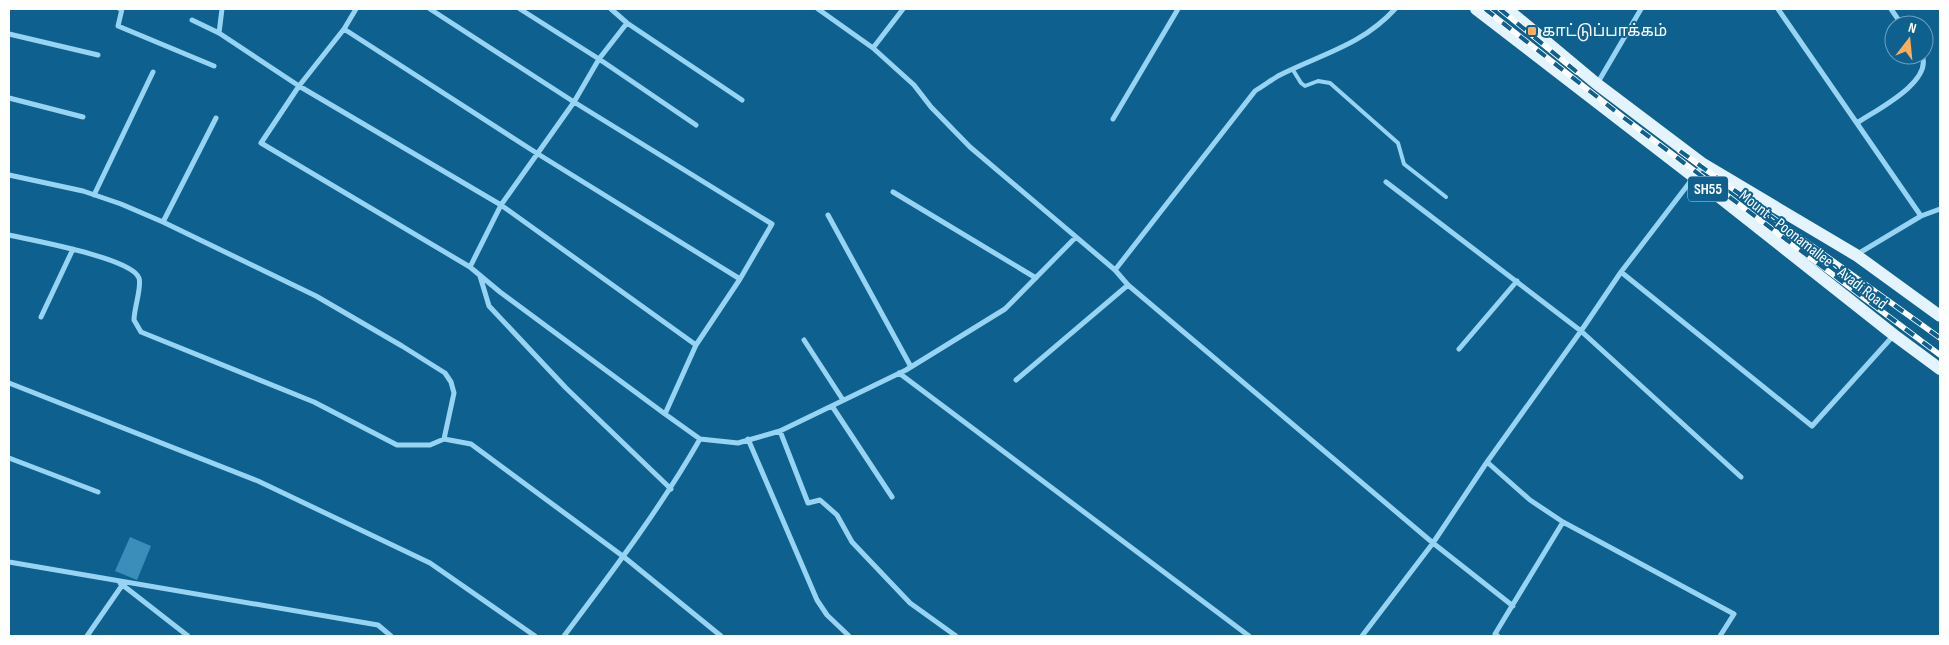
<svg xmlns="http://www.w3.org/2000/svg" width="1949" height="645" font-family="'Sofia Sans Condensed','Noto Sans Tamil',sans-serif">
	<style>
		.building { fill: #3b8eba }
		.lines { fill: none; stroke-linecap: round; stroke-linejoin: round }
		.service { stroke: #97d4f3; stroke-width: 4 }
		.minor { stroke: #97d4f3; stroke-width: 5 }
		.primary { stroke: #e3f4ff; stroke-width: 12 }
		.rail-casing { stroke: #fff; stroke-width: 5.5 }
		.rail { stroke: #0e618f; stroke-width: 4; stroke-dasharray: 11; stroke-linecap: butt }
		.poi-dot { fill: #ffad59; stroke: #0e618f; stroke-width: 2 }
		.labels { text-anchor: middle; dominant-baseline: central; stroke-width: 4; stroke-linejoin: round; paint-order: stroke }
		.shield { fill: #0e618f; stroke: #b7d0dd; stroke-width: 1 }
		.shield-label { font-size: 15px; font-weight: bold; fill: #fff }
		.poi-label { font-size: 16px; fill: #fff; stroke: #0e618f; text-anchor: start }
		.street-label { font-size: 16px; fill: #fff; stroke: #0e618f }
	</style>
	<rect width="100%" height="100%" fill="#0e618f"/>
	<!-- building -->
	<path class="building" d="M130 537 151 546 137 580 115 571Z"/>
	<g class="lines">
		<!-- service -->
		<path class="service" d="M1293 70 1301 83 1305 86 1318 81 1330 83 1398 143 1404 164 1446 197"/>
		<!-- minor -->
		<path class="minor" d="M120 9H122L118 26 214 66
			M356 9 344 29 299 86 261 143 470 267 500 292 665 414
			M430 9 574 102 772 224 740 279 696 345
			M520 9 599 59 696 125
			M611 9 627 23 742 100
			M818 9 873 48 914 85 931 107 970 147 1115 270 1128 285 1433 543 1513 606
			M1778 9 1921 216
			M1891 9 1902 25
			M192 20 219 33 299 86 501 205 696 345 665 414 700 439
			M344 29 538 154 740 279
			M219 33 222 9
			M9 34 98 55
			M873 48 903 9
			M1597 84 1641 9
			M9 98 83 117
			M1113 119 1178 9
			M1857 123C1876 110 1933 82 1922 55
			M9 175 83 191 121 204 163 222 316 296 402 346 445 373 451 382 454 393 444 439
			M1386 182 1581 331 1741 477
			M893 192 1036 278
			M94 195 153 72
			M828 215 911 367
			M163 222 216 118
			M9 235C31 240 132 258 139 278 142 287 134 308 134 320L141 332 314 402 397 445H430L444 439 471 444 624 557 721 636
			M1856 255 1921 216 1940 209
			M470 267 501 205 574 102 599 59 627 23
			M1115 270 1255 91C1263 86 1270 81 1278 76 1321 54 1361 46 1395 9
			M1621 272 1812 426 1893 336
			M480 276 489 306 566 388 671 489
			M41 317 73 249
			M804 340 843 400
			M1459 349 1517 281
			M899 373 1249 636
			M1016 380 1128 285
			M9 383 258 481 430 563 535 636
			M832 406 892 497
			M780 431 808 503 820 500 837 515 852 542 910 603 956 636
			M748 439 817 600 827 615 849 636
			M9 458 98 492
			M1487 462 1530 500 1563 522 1734 614 1720 636
			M9 562 378 625 391 636
			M120 583 188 636
			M87 636 123 584
			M564 636C612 572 660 509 700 439L738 443 780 431 906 370 1005 309 1076 237
			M1362 636 1433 543 1487 462 1581 331 1621 272 1703 165
			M1498 636 1495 634 1563 522"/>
		<!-- primary -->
		<path class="primary" d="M1476 9 1694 177 1894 335 1940 369
			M1507 9 1597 84 1703 164 1856 255 1940 316"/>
		<!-- rail casing -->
		<g class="rail-casing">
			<path id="rail" d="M1485 9 1624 118 1940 355
				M1500 9 1577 72
				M1680 151 1940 338"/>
		</g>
		<!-- rail -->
		<use href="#rail" class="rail"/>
	</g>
	<!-- markers -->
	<rect class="poi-dot" x="1527" y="26" width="10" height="10" rx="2.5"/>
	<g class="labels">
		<!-- shield labels -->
		<rect class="shield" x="1688" y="176.5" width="40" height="25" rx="4"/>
		<g class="shield-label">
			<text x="1708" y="189">SH55</text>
		</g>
		<!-- poi labels -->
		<g class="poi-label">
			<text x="1542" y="31">காட்டுப்பாக்கம்</text>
		</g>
		<!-- street labels -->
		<g class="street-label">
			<text transform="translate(1813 250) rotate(38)">Mount - Poonamallee - Avadi Road</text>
		</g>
	</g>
	<!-- border -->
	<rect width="1949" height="645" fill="none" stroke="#ffffff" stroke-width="20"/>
	<!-- north arrow -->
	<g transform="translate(1909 40) rotate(16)"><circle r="24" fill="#0e618f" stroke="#6ea0bc"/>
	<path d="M0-4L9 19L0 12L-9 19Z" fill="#ffad59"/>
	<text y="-8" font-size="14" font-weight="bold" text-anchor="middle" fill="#ffffff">N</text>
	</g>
</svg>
